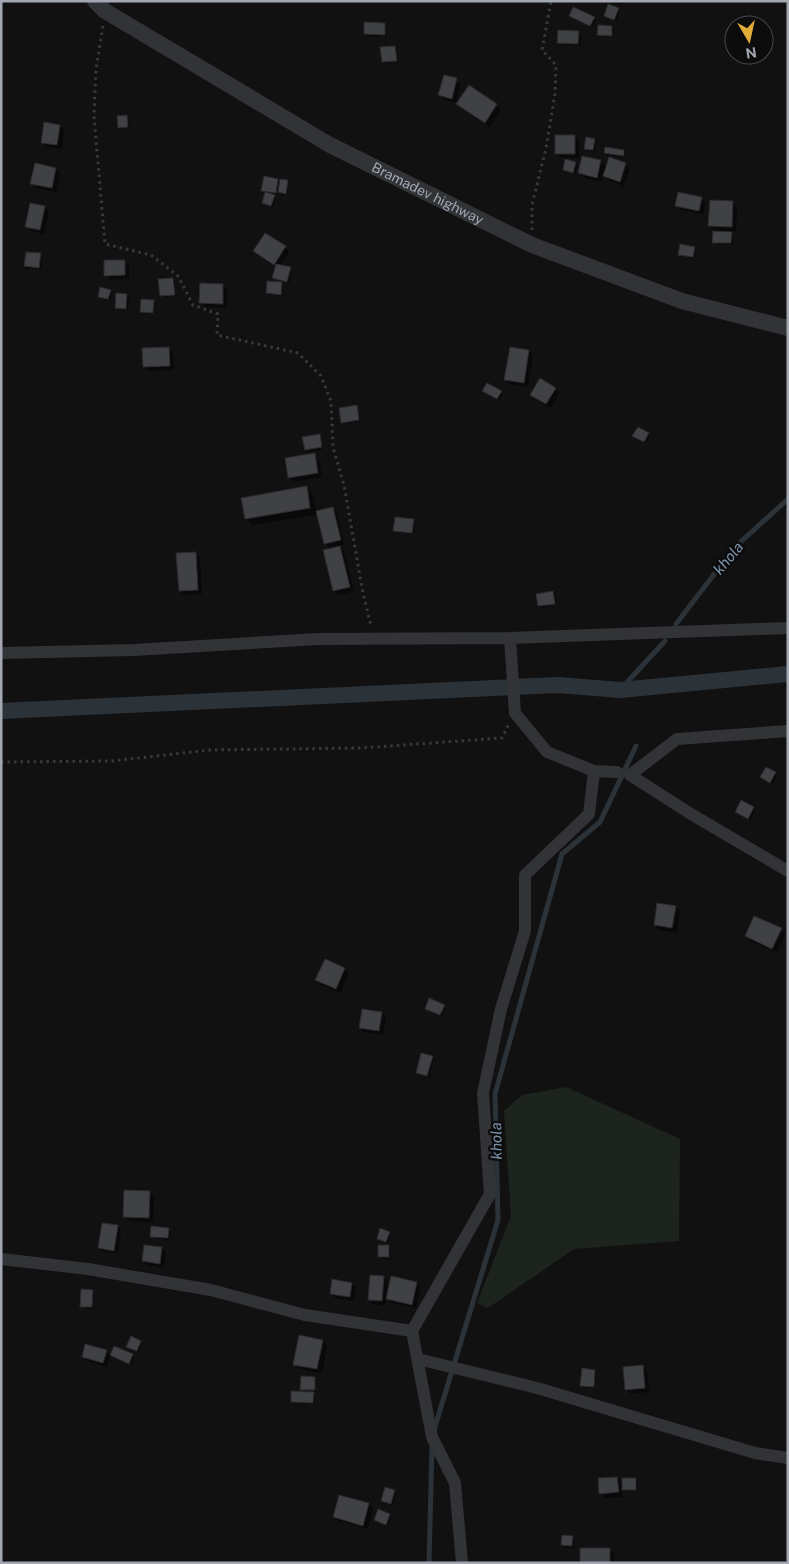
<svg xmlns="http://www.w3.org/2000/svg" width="789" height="1564" font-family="'Public Sans',sans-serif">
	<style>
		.green { fill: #1d241e }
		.shadow { fill: #0007 }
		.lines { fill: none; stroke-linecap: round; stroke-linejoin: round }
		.stream { stroke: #2b3339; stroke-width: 5 }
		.canal { stroke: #2b3339; stroke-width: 16 }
		.building { fill: #404145; stroke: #2b2b2e }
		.path { stroke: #38393d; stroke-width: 3; stroke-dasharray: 2.5 4; stroke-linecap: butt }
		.minor { stroke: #323337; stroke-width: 12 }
		.tertiary { stroke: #323337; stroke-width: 16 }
		.labels { text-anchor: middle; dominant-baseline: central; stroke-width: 5; stroke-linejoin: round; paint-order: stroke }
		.street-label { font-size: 14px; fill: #a3a7b2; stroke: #0c0c0d }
		.water-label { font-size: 15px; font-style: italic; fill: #7c94ab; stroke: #0c0c0d }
	</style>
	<rect width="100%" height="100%" fill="#111112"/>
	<!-- green -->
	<path class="green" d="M566 1087 680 1139 679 1241 574 1249 488 1308 477 1303 511 1216 504 1111 522 1095Z"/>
	<!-- shadow -->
	<path class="shadow" d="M606 1H622V5Z
		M618 9 620 11 616 21 605 16Z
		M570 16 594 18 596 20 592 27Z
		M385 24 386 26V36H367L366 34Z
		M612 27 614 29 613 37 600 36 598 34Z
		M579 33 581 35 580 46 560 44 558 42Z
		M395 47 397 49 398 62 385 63 383 61Z
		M456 80 461 84 456 103 444 99 439 95Z
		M469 87 501 110 490 127 457 104Z
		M126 116 128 118 130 128 122 129 120 127Z
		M60 126 64 130 62 149 47 147 43 142Z
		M575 136 579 141V158H561L557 154Z
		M594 140 596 142 595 152 588 150 586 148Z
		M624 151 626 153 625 158 607 155 605 153Z
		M583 157 601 161 607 167 625 164 630 169 624 186 609 180 603 175 602 182 584 178 579 173Z
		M575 163 577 165 575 174 564 170Z
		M56 169 60 174 56 192 36 188 32 183Z
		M278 180 281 183 287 182 289 183 287 195 281 194 278 191 277 194 267 193 276 198 273 207 265 204 263 203 266 192 263 190Z
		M701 198 706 203 703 214 681 210 677 205Z
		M732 202 737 207 736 231H730L733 235V245L715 244 714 242V231L710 226Z
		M44 207 49 212 44 234 31 231 27 227Z
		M285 247 289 252 280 266 292 270 289 283 275 279 274 278 276 267 254 251Z
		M694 248 696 250 694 259 682 256 680 254Z
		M40 255 42 257 41 269 27 268 25 266Z
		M124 261 129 266V279L110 280 105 275Z
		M173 279 175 281 176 296 163 297 161 295Z
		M281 284 283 285 282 296 269 295 267 293Z
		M223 285 227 290V308L205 307 201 303Z
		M110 291 112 293 110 300 99 296Z
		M127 295 129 297 128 310 118 309 116 307Z
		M153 301 155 303 154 314 143 313 141 311Z
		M168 348 173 352 174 370 148 371 144 366Z
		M529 351 533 355 528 387 510 384 506 380Z
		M555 389 560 393 551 408 536 399 532 395Z
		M501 392 503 394 499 400 485 393Z
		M356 406 358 408 360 421 345 424 343 422Z
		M648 434 650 436 646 443 636 438Z
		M319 435 321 437 323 449 308 452 306 450Z
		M314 455 319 459 322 477 294 482 289 478 286 459Z
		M306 487 313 494 316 512 333 509 337 513 344 545 339 546 344 551 354 591 339 595 334 591 325 551 331 549 325 543 318 514 253 525 246 518Z
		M413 520 415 522 414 534 396 532 394 531Z
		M196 553 200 558 202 594 184 595 180 591Z
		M553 592 555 594 556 605 541 608 539 606Z
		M775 773 777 775 773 784 764 779Z
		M742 802 755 810 750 820 738 814Z
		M675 907 680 911 677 932 659 930 655 925Z
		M781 929 785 934 777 952 750 941 746 936Z
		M326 960 345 969 349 973 341 993 321 985 317 980Z
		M444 1006 446 1007 442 1016 426 1009Z
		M382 1013 386 1017 383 1035 364 1032 360 1028Z
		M432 1057 434 1059 429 1077 419 1075 417 1073Z
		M150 1192 154 1197 153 1222 129 1221 124 1216Z
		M117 1226 121 1231 118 1254 104 1252 99 1248Z
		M168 1229 170 1231 169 1240 153 1238 151 1236Z
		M390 1233 391 1235 388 1244 378 1239Z
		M389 1246 391 1248 390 1259H381L379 1257Z
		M162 1248 166 1253 164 1268 148 1265 143 1261Z
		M383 1277 388 1281 386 1305H374L370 1300Z
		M416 1283 421 1287 416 1308 392 1303 386 1298Z
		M352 1284 356 1288 354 1301 335 1298 331 1293Z
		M92 1291 94 1293 93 1309 83 1308 81 1306Z
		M322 1341 327 1346 322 1373 299 1369 294 1364Z
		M141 1342 142 1344 139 1352 130 1348Z
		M115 1347 134 1357 131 1365 111 1355Z
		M106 1351 110 1356 107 1367 87 1361 83 1357Z
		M642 1367 647 1371 649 1392 631 1394 627 1390Z
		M595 1371 596 1373 595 1388H583L582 1386Z
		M314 1378 316 1380V1392L312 1391 315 1395V1404L294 1403 292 1401 305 1393 301 1389Z
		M617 1478 623 1484 636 1479 638 1481V1491H625L622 1488V1497L605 1498 601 1493Z
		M395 1491 396 1493 393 1505 384 1503 383 1501Z
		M340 1496 369 1504 373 1509 368 1529 339 1521 334 1517Z
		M390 1515 391 1517 388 1526 375 1520Z
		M572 1537 574 1539V1548L564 1547 562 1545Z
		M610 1550 614 1554V1563H581Z"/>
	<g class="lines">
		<!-- stream -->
		<path class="stream" d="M676 624 735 547 788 499
			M620 690 665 641
			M434 1430 498 1220 495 1094 562 854 600 822 636 746
			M429 1563 432 1446"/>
		<!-- canal -->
		<path class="canal" d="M1 711 558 685 620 690 788 674"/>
	</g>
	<!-- building -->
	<path class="building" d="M608 4 619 8 614 20 604 16Z
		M573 7 595 17 590 26 569 16Z
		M364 22 385 23V35L364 34Z
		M598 25 612 26V36L597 35Z
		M558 30 579 31 578 44 557 43Z
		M395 46 397 61 382 62 380 47Z
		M444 75 457 78 452 99 438 95Z
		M469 85 497 104 485 123 456 104Z
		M127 115 128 127 118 128 117 116Z
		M44 122 60 125 57 145 41 143Z
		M555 135H575V154H555Z
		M586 137 595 139 593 150 584 149Z
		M605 147 624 150V156L604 153Z
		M582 156 601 160 597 178 578 173Z
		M609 157 626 163 620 182 603 176Z
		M565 159 576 162 573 173 563 170Z
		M35 163 56 168 52 188 30 184Z
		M264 176 278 179 276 193 261 191Z
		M280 179 288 180 286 194 278 192Z
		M265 192 275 195 271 206 262 203Z
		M678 192 702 197 699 211 675 206Z
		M710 200 733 201 732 227 708 226Z
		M30 203 45 206 40 230 25 227Z
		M713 231 732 232 731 243H712Z
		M265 233 286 246 274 265 253 251Z
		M680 244 695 247 693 257 678 255Z
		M26 252 41 253 39 268 24 266Z
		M104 260H125V275L104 276Z
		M276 264 291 267 287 282 272 278Z
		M173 278 175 295 160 296 158 279Z
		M267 281 282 282 281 295 266 293Z
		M200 283 223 284V304L199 303Z
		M100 287 111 290 108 299 98 297Z
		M116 293 127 294 126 309 115 308Z
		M141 299 154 300 153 313 140 312Z
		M169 347 170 366 143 367 142 348Z
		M510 347 529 350 524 383 504 380Z
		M540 378 556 388 546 404 530 395Z
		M487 383 502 391 497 399 482 391Z
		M357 405 359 420 341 423 339 408Z
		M638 427 649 433 644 442 632 436Z
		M320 434 322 447 305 450 302 437Z
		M315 453 318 473 288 478 285 458Z
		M307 486 310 508 245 519 241 498Z
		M333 507 341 540 324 544 316 511Z
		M395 517 414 519 412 533 393 531Z
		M340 546 350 587 333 591 323 550Z
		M196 552 198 590 179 591 176 553Z
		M553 591 555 604 538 606 536 594Z
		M766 767 776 772 770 783 760 777Z
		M741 800 754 807 748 819 735 812Z
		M657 903 676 906 672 928 654 925Z
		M754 916 782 928 772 949 745 936Z
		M325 959 345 968 336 989 315 980Z
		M429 998 445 1005 440 1015 425 1009Z
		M362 1009 382 1012 379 1031 359 1028Z
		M421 1053 433 1056 427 1076 416 1073Z
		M124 1190 150 1191 149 1218 123 1217Z
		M102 1223 118 1225 114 1251 98 1248Z
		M151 1226 169 1228 168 1238 150 1237Z
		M380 1228 390 1232 386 1242 377 1239Z
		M144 1245 162 1247 160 1264 142 1261Z
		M378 1245H389V1257H378Z
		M370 1275 384 1276 382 1301 368 1300Z
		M391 1276 417 1282 412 1305 386 1299Z
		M332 1279 352 1283 350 1297 330 1294Z
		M81 1289 93 1290 92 1307H80Z
		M299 1335 323 1340 317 1369 293 1365Z
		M131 1336 141 1341 137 1351 126 1347Z
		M85 1344 107 1350 103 1363 82 1357Z
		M114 1346 133 1354 129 1364 110 1355Z
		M643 1365 645 1388 625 1390 623 1367Z
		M582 1368 595 1370 594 1387 580 1386Z
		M301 1376 315 1377V1390H300Z
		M291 1391 314 1392 313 1403 291 1402Z
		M617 1477 619 1492 599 1494 598 1478Z
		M622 1478H636V1490H622Z
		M385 1487 395 1490 391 1504 381 1501Z
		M339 1495 369 1503 363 1526 333 1517Z
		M378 1509 390 1514 386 1525 374 1520Z
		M562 1535 573 1536 572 1546 561 1545Z
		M580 1548H610V1563H580Z"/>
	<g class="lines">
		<!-- path -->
		<path class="path" d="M103 26 96 69 94 116 105 244 151 255 178 276 193 305 218 314 217 335 298 353 321 376 331 401 333 447 344 485 363 593 371 626
			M532 230V205L546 148 555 94 556 65 542 50 551 1
			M1 762 112 761 210 750 361 748 502 738 509 724"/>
		<!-- minor -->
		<path class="minor" d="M510 638 515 713 547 752 594 771 617 772
			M1 653 134 650 318 639 510 638 788 628
			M788 731 677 739 630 775 691 814 788 871
			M1 1259 88 1269 211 1290 305 1315 412 1331 432 1437 455 1483 462 1563
			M412 1331 490 1194 483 1093 501 1009 525 931V875L589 814 594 771
			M418 1359 537 1388 755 1453 788 1458"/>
		<!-- tertiary -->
		<path class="tertiary" id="s1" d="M95 1 105 11 330 145 532 245 682 301 788 328"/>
	</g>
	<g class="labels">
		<!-- street labels -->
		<g class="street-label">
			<text stroke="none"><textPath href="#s1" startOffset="385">Bramadev highway</textPath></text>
		</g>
		<!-- water labels -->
		<g class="water-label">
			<text transform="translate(728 558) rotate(-50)">khola</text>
			<text transform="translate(496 1141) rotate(-91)">khola</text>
		</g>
	</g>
	<!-- border -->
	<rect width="789" height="1564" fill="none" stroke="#a3a7b2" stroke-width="5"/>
	<!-- north arrow -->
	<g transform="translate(749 40) rotate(171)"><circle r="24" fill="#0c0c0d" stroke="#484a4f"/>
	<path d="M0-4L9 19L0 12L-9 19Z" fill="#e3ac37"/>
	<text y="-8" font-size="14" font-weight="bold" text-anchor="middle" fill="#a3a7b2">N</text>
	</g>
</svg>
